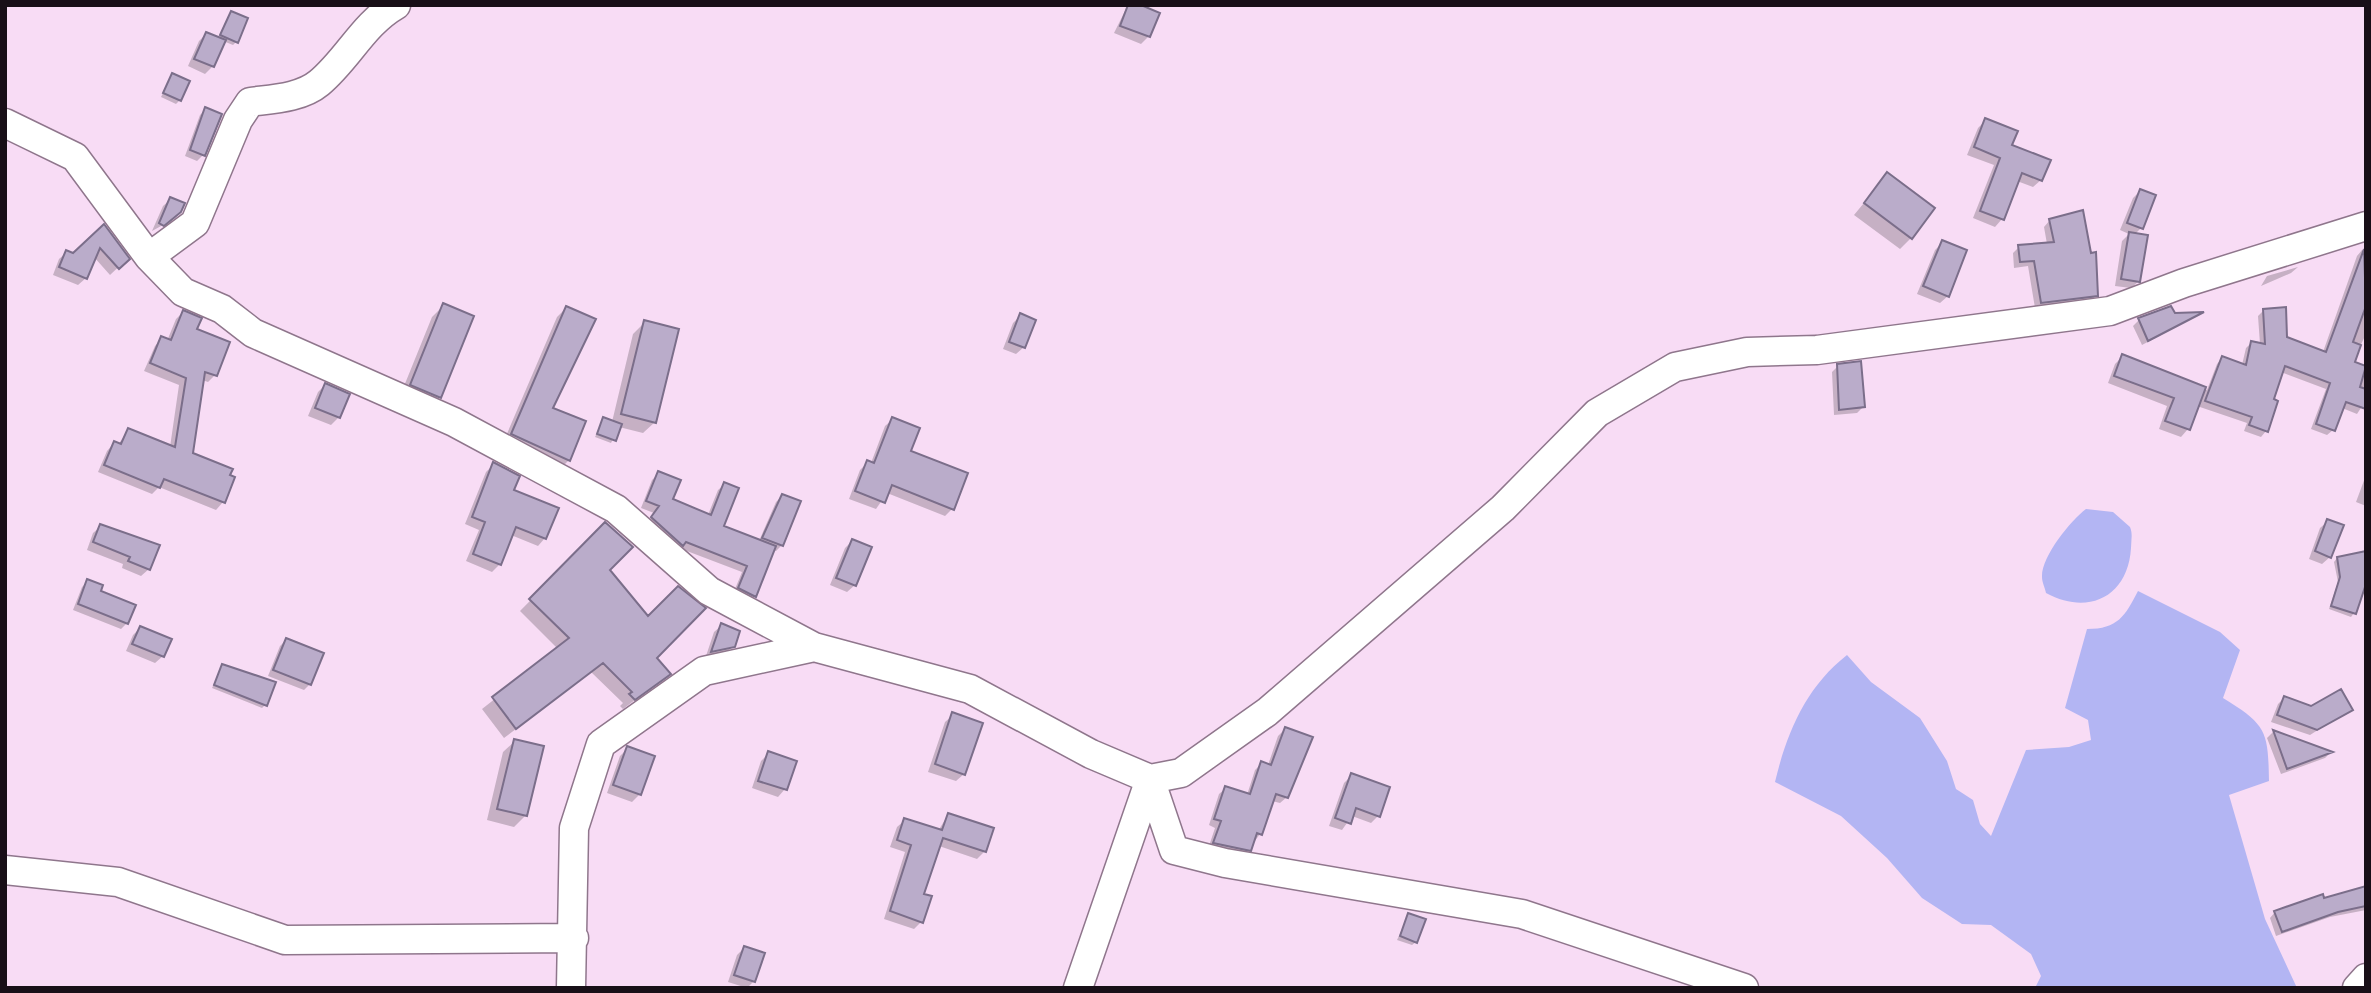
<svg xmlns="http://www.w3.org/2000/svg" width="2371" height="993" font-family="'Fira Sans',sans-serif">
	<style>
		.water { fill: #b3b5f3 }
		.shadow { fill: #0003 }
		.building { fill: #baacca; stroke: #7b6e8a; stroke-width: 2 }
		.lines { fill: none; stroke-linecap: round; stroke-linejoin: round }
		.minor-casing { stroke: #8f768c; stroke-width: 31 }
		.minor { stroke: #fff; stroke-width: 28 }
	</style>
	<rect width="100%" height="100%" fill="#f8dcf5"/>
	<!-- water -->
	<path class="water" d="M2086 509 2113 512 2130 527C2133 534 2131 541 2131 548 2128 597 2088 616 2046 593 2045 588 2042 582 2042 577 2041 557 2071 520 2086 509Z
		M2138 591 2220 632 2240 650 2223 698C2267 725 2268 731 2269 781L2229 795 2265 919 2297 988H2035L2041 976 2031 954 1991 925 1962 924 1922 898 1887 858 1841 816 1775 782C1787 732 1806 687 1847 655L1871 682 1920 718 1947 761 1956 789 1973 800 1980 824 1991 836 2026 750 2069 747 2091 740 2088 720 2065 708 2087 629C2118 629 2125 616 2138 591Z"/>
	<!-- shadow -->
	<path class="shadow" d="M1128 5 1149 36 1141 44 1114 33Z
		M231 13 236 42 233 45 223 41 213 66 205 74 188 66 199 41 206 34 218 39Z
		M172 75 180 100 176 104 161 97Z
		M206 109 203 155 197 161 185 156 200 115Z
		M1986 120 2041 180 2033 187 2017 181 2002 219 1995 227 1973 218 1994 165 1967 155 1978 128Z
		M1887 175 1911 238 1900 249 1854 215Z
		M2140 191 2141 228 2135 234 2139 281 2131 288 2115 286 2122 241 2129 234 2120 230 2133 198Z
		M171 199 172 220 152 231 163 206Z
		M2050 220 2097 295 2090 301 2035 308 2028 266 2014 268 2013 253 2019 247 2047 244 2044 227Z
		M104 227 127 259 110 275 94 257 86 278 78 285 53 275 59 259 67 252 74 255Z
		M1942 243 1948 296 1940 303 1917 294 1935 250Z
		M2362 250 2366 251V334L2352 363 2366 368V400L2357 414 2342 408 2333 430 2327 435 2311 429 2326 389 2281 372 2272 400 2266 431 2261 437 2244 431 2247 423 2197 406 2188 429 2181 437 2159 429 2167 406 2108 383 2115 364 2123 356 2207 390 2217 364 2222 358 2242 365 2246 348 2252 342 2260 344 2258 316 2264 310 2285 338 2323 352 2357 256Z
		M2298 267 2291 273 2261 286 2267 276Z
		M444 305 440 397 428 409 400 396 432 317Z
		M566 308 551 409 569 460 560 469 503 443 557 317Z
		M2170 308 2174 315 2200 314 2142 345 2133 326 2139 320Z
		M183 312 195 330 215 375 208 382 202 380 191 454 233 478 223 502 216 510 159 487 152 494 98 472 107 451 114 443 118 445 128 430 170 447 179 385 144 371 155 346 162 338 167 341 176 319Z
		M1021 315 1024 347 1016 354 1003 349 1013 323Z
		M645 322 655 422 643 433 619 427 611 443 595 437 604 419 612 422 633 334Z
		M1838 366 1863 407 1857 413 1834 415 1832 372Z
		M325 385 339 417 331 425 308 416 318 392Z
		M893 419 909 452 952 509 945 516 887 493 876 509 849 499 860 470 868 462 871 463 885 426Z
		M494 464 545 538 538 546 511 535 500 564 492 572 466 561 479 530 465 524 486 472Z
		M659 473 671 500 708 515 718 490 725 484 722 527 759 541 776 502 782 496V545L776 551 773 550 755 596 748 603 733 594 742 572 679 548 646 525 654 513 641 508 652 480Z
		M2366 475V506L2356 502Z
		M2328 521 2330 557 2322 564 2309 559 2320 528Z
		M605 525 608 570 648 618 655 658 669 674 623 709 620 706 623 703 591 672 504 738 482 709 558 649 520 611Z
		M101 526 149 569 141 576 122 568 123 564 87 550 93 533Z
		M852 541 855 585 847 592 830 585 845 548Z
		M2337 558 2354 613 2351 617 2329 609 2338 582 2334 562Z
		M88 581 127 623 121 629 73 610 82 587Z
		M722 625 733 646 725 654 705 659 714 632Z
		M140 628 163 656 155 663 126 651 133 635Z
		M286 640 310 684 304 690 268 676 280 646Z
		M223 666 274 683 265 705 262 708 212 688Z
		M2284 698 2312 708 2351 709 2310 735 2271 722 2278 704Z
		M953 715 964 774 956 781 928 772 945 722Z
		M1285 729 1311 738 1287 797 1280 803 1272 801 1260 834 1243 857 1208 849 1215 828 1209 825 1219 794 1226 788 1247 795 1255 770 1262 763 1268 765 1278 736Z
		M2273 732 2330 753 2325 758 2281 774 2267 738Z
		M515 741 526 815 514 827 487 820 503 752Z
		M627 749 640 794 632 802 607 793 620 756Z
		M769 753 785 789 778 797 752 788 761 761Z
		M1352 775 1378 816 1371 823 1352 816 1342 830 1329 826 1344 783Z
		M948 815 985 851 977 859 939 846 921 895V922L914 929 884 919 905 852 890 847 897 827 905 820 938 831Z
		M2366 888V910L2330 917 2276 936 2270 918 2275 912Z
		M1409 915 1416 942 1412 945 1397 940Z
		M744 948 754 981 747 988 728 982 737 955Z"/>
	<!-- building -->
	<path class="building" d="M1128 5H1141L1160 13 1150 37 1120 26Z
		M231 11 248 18 238 43 220 35Z
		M206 32 226 40 214 67 194 59Z
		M172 73 190 81 181 101 163 93Z
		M205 107 222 114 205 156 190 150Z
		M1985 118 2018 131 2012 145 2051 160 2042 181 2022 173 2004 220 1980 211 2000 158 1974 147Z
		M1887 172 1935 208 1912 239 1864 203Z
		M2140 189 2156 195 2143 229 2127 223Z
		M170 197 185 203 181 212 164 226 159 223Z
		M2083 210 2091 253 2096 252 2098 296 2041 303 2034 261 2020 262 2018 245 2054 242 2049 219Z
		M104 224 130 259 119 269 100 248 87 279 59 267 66 250 73 253Z
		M2129 232 2148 235 2140 282 2121 279Z
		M1942 240 1967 250 1949 297 1923 286Z
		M2364 249 2366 306 2353 342 2361 345 2355 362 2366 366 2360 387 2366 389V409L2346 402 2335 431 2316 424 2330 383 2285 366 2274 399 2278 401 2268 432 2249 425 2252 417 2205 401 2222 356 2246 365 2251 341 2265 344 2263 309 2286 307 2287 337 2326 352Z
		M443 303 474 316 441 398 410 385Z
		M566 306 596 319 553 408 586 421 570 461 511 434Z
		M2171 306 2175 313 2204 312 2148 341 2138 318Z
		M183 310 202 318 197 329 230 342 217 376 205 372 193 453 233 469 230 475 235 477 225 503 164 479 160 488 104 465 114 441 121 444 128 428 175 447 186 378 150 363 161 336 171 340Z
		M1020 313 1036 320 1025 348 1009 342Z
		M644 320 679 329 656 423 621 414Z
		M2122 354 2206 387 2190 430 2165 421 2174 398 2114 376Z
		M1861 361 1865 407 1839 410 1837 364Z
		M325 383 350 394 340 418 315 408Z
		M603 417 622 424 616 441 597 434Z
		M892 417 920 428 911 451 968 473 954 510 892 485 885 503 855 491 867 460 874 463Z
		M493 462 520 476 514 490 559 508 546 539 516 527 501 565 473 554 485 522 472 517Z
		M658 471 681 480 673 499 711 515 724 482 739 488 724 526 776 546 756 597 738 588 747 566 686 542 683 546 651 517 659 506 646 501Z
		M782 494 801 501 783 546 762 538Z
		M2327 519 2344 525 2331 558 2315 551Z
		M605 522 633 547 610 570 648 616 678 586 706 608 657 658 671 674 635 700 629 694 632 692 603 663 516 729 492 697 569 638 529 599Z
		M100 524 160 545 150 570 128 561 130 557 93 542Z
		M852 539 872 547 856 586 836 578Z
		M2366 551V584L2356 614 2331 606 2340 577 2337 557Z
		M87 579 103 585 101 591 136 605 128 624 78 604Z
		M721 623 740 631 735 647 711 652Z
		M140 626 172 639 164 657 132 644Z
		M286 638 324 653 311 685 273 670Z
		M222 664 276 682 267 706 214 685Z
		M2341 689 2353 710 2317 730 2277 715 2284 696 2311 706Z
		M952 712 983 723 965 775 935 764Z
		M1285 727 1313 737 1288 798 1276 794 1262 835 1257 833 1251 851 1213 843 1221 821 1214 819 1225 786 1250 794 1261 761 1271 765Z
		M2273 730 2333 752 2287 769Z
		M514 739 544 746 527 816 497 809Z
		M627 746 655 756 641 795 613 785Z
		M768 751 797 761 787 790 758 781Z
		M1351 773 1390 787 1380 817 1356 808 1351 824 1335 818Z
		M948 813 994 828 986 852 943 838 924 894 932 896 923 923 890 911 911 845 897 840 904 818 942 830Z
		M2366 886V906L2338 912 2282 932 2274 911 2323 894 2324 898Z
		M1408 913 1426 919 1417 943 1400 936Z
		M744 946 765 953 755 982 734 975Z"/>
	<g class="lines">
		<!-- minor casing -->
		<g class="minor-casing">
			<path id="minor" d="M5 123 75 157 149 257 183 292 222 309 253 333 454 422 616 509 709 591 814 647 970 689 1091 754 1150 779 1181 773 1267 712 1503 508 1597 413 1675 367 1747 352 1817 350 2110 311 2184 283 2366 226
				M149 257 195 223 238 120 250 102C272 99 301 98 319 83 348 59 363 24 396 5
				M1150 779 1174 850 1225 863 1522 914 1744 988
				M5 870 118 882 285 940 574 938
				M571 988 574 828 601 744 704 671 814 647
				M1078 988 1150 779
				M2357 988 2366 978"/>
		</g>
		<!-- minor -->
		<use href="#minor" class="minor"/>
	</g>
	<!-- border -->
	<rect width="2371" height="993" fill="none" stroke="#180f17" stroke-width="14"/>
</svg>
